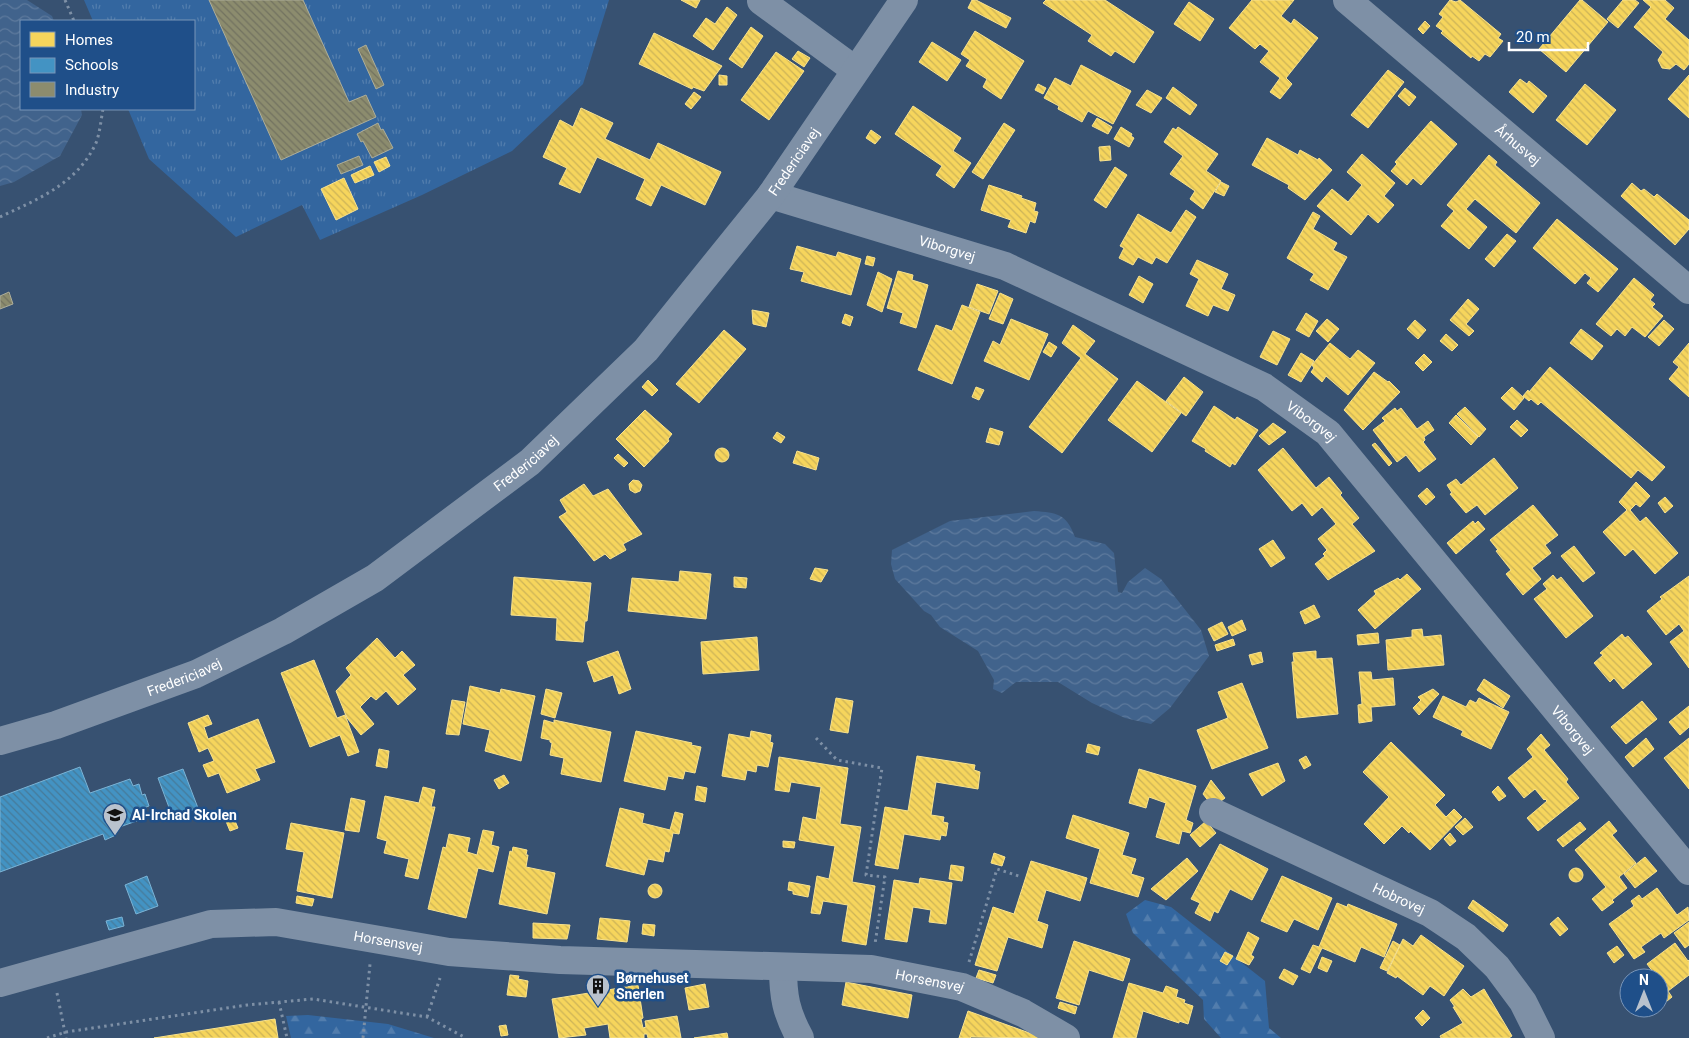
<svg xmlns="http://www.w3.org/2000/svg" width="1689" height="1038" font-family="Roboto,sans-serif">
	<style>
		.grass { fill: url(#grass-tufts) }
		.forest { fill: url(#forest-firs) }
		.water { fill: url(#water-waves) }
		.homes { fill: url(#homes-back-hatch); stroke: #f9e28d }
		.schools { fill: url(#schools-back-hatch); stroke: #7bb3d5 }
		.industry { fill: url(#industry-back-hatch); stroke: #aeae9a }
		.lines { fill: none; stroke-linecap: round; stroke-linejoin: round }
		.path { stroke: #7e90a6; stroke-width: 3; stroke-dasharray: 2.5 4; stroke-linecap: butt }
		.minor { stroke: #7e90a6; stroke-width: 28 }
		.labels { text-anchor: middle; dominant-baseline: central; stroke-width: 5; stroke-linejoin: round; paint-order: stroke }
		.street-label { font-size: 14px; fill: #fff; stroke: #1f4f89 }
		.poi-label { font-size: 14px; font-weight: bold; fill: #fff; stroke: #1f4f89; text-anchor: start }
	</style>
	<defs>
		<pattern id="grass-tufts" width="24" height="20" patternUnits="userSpaceOnUse" patternTransform="scale(1.25)"><rect width="24" height="20" fill="#33669f"/><path d="M3 7l-1-3M5 7V3M7 7l1-3M15 17l-1-3M17 17v-4M19 17l1-3" fill="none" stroke="#527dad"/></pattern>
		<pattern id="forest-firs" width="22" height="20" patternUnits="userSpaceOnUse" patternTransform="scale(1.25)"><rect width="22" height="20" fill="#33669f"/><path d="M5 1l3.5 6h-7zM16 11l3.5 6h-7z" fill="#527dad"/></pattern>
		<pattern id="water-waves" width="16" height="10" patternUnits="userSpaceOnUse" patternTransform="scale(1.25)"><rect width="16" height="10" fill="#41638c"/><path d="M0 5q4-4 8 0t8 0" fill="none" stroke="#5e7a9d"/></pattern>
		<pattern id="homes-back-hatch" width="6" height="6" patternUnits="userSpaceOnUse" patternTransform="scale(1.25)"><rect width="6" height="6" fill="#f6d55c"/><path d="M-1 5l2 2M0 0l6 6M5-1l2 2" fill="none" stroke="#ccb358"/></pattern>
		<pattern id="schools-back-hatch" width="6" height="6" patternUnits="userSpaceOnUse" patternTransform="scale(1.25)"><rect width="6" height="6" fill="#4393c3"/><path d="M-1 5l2 2M0 0l6 6M5-1l2 2" fill="none" stroke="#467a99"/></pattern>
		<pattern id="industry-back-hatch" width="6" height="6" patternUnits="userSpaceOnUse" patternTransform="scale(1.25)"><rect width="6" height="6" fill="#8c8c6e"/><path d="M-1 5l2 2M0 0l6 6M5-1l2 2" fill="none" stroke="#727260"/></pattern>
	</defs>
	<rect width="100%" height="100%" fill="#375171"/>
	<!-- grass -->
	<path class="grass" d="M84 0H609L583 84 512 151 422 195 320 240 302 205 236 237 149 159 128 109H194V21H93Z"/>
	<!-- forest -->
	<path class="forest" d="M1145 900 1171 907 1265 981 1269 1028 1281 1038H1221L1204 1019 1203 1000 1133 933 1126 914Z
		M308 1015 388 1024 434 1038H291L286 1016Z"/>
	<!-- water -->
	<path class="water" d="M0 0H27L52 16 54 21H21V109H81L82 115 60 156 14 182 0 186Z
		M1034 511C1057 513 1066 513 1075 537L1105 544 1114 553 1118 592 1122 593 1128 582 1145 568 1161 579 1201 630 1209 656 1170 708 1151 724 1125 718 1092 703 1058 682H1016L1002 693 993 689 994 680 978 651 940 627 931 615 924 611 895 579 891 564 892 550 950 521Z"/>
	<!-- homes -->
	<path class="homes" d="M681 0H700L696 8Z
		M972 0H976L1011 18 1006 28 968 8Z
		M1046 0H1105L1154 32 1134 63 1115 51 1111 56 1088 41 1092 35 1043 3Z
		M1252 0H1294L1281 16 1291 24 1294 19 1318 38 1286 78 1292 84 1280 99 1270 92 1280 78 1260 62 1269 51 1260 44 1255 49 1229 28Z
		M1450 0 1456 2 1460 0 1501 34 1498 38 1503 41 1490 57 1485 54 1479 61 1472 56 1471 58 1441 33 1443 31 1436 26 1443 17 1439 14Z
		M1580 0H1582L1608 22 1566 72 1539 49Z
		M1623 0H1635L1639 3 1618 28 1607 19Z
		M1643 0H1665L1674 8 1665 19 1689 40V64L1684 70 1676 64 1670 69 1662 68 1658 60 1663 52 1634 27 1651 7Z
		M1189 2 1214 19 1200 41 1174 24Z
		M727 7 737 15 713 50 693 36 706 18 715 24Z
		M1425 21 1430 26 1423 34 1418 29Z
		M751 27 763 36 742 68 729 59Z
		M975 31 1024 61 1001 99 983 87 987 79 966 66 970 60 961 54Z
		M654 33 722 66 704 91 693 87 692 89 639 64Z
		M932 42 961 60 947 81 919 62Z
		M798 51 810 58 804 67 792 59Z
		M776 52 804 71 769 120 741 100Z
		M1081 65 1131 91 1113 124 1088 111 1082 122 1058 109 1059 106 1044 98 1055 78 1071 86Z
		M1388 70 1404 82 1368 128 1351 115Z
		M719 75 727 76V85H719Z
		M1689 75V118L1668 99Z
		M1520 79 1527 84 1529 81 1547 96 1533 113 1509 92Z
		M1038 84 1046 88 1043 94 1035 90Z
		M1585 84 1616 110 1587 145 1556 120Z
		M1173 87 1197 105 1190 115 1166 98Z
		M1405 88 1416 97 1409 106 1398 96Z
		M1147 90 1162 98 1151 113 1136 105Z
		M694 92 701 97 691 109 685 104Z
		M913 106 961 138 953 151 971 163 954 188 936 175 942 166 895 134Z
		M581 108 613 123 605 139 650 160 658 143 721 172 705 205 661 185 651 206 636 199 645 179 597 157 580 193 559 184 567 168 543 157 560 120 573 127Z
		M1097 118 1112 127 1108 134 1092 126Z
		M1431 121 1457 144 1421 185 1413 178 1407 185 1391 171 1397 164 1395 162Z
		M1004 123 1015 130 983 179 972 172Z
		M1121 127 1132 134 1131 136 1134 138 1129 147 1114 139Z
		M1178 127 1218 154 1206 171 1221 181 1203 209 1190 199 1195 191 1170 174 1183 156 1164 142 1173 128 1176 130Z
		M871 130 881 137 875 144 866 138Z
		M1267 138 1298 155 1300 150 1318 160 1319 158 1332 170 1305 200 1288 188 1289 185 1252 165Z
		M1110 146 1111 160 1100 161 1099 147Z
		M1362 154 1395 183 1384 196 1394 205 1378 223 1368 214 1351 235 1317 206 1332 189 1348 202 1362 185 1347 172Z
		M1489 155 1497 162 1495 165 1540 203 1516 233 1475 199 1466 209 1487 227 1469 249 1441 226 1454 211 1447 205Z
		M386 157 390 166 379 172 374 162Z
		M370 166 374 175 355 183 351 175Z
		M1115 167 1127 175 1106 208 1094 200Z
		M344 178 358 209 336 220 321 189Z
		M1221 182 1229 186 1224 196 1215 192Z
		M1632 183 1641 191 1644 189 1654 197 1657 194 1689 220V229L1675 245 1621 196Z
		M989 185 1022 196 1021 198 1036 203 1034 211 1038 212 1035 223 1030 221 1026 233 1008 227 1011 220 981 210Z
		M1186 210 1196 217 1167 263 1156 257 1152 264 1138 257 1133 265 1119 258 1124 248 1120 246 1138 214 1171 233Z
		M1313 212 1320 216 1313 229 1337 243 1333 250 1347 257 1328 290 1310 280 1314 274 1287 258Z
		M1557 219 1618 269 1598 292 1587 283 1591 278 1585 273 1575 284 1533 248Z
		M1507 234 1516 241 1494 267 1485 259Z
		M797 246 836 257 838 252 861 259 851 295 801 281 804 272 790 269Z
		M867 256 875 258 873 266 865 264Z
		M1197 260 1228 274 1221 289 1235 295 1228 311 1213 305 1208 316 1186 306 1199 279 1190 274Z
		M898 271 913 275 912 280 928 285 916 328 900 323 903 313 887 308Z
		M878 272 892 279 882 312 867 305Z
		M1139 276 1153 284 1143 303 1129 295Z
		M1634 278 1654 295 1650 300 1655 304 1652 307 1663 316 1645 337 1632 327 1625 336 1617 329 1611 336 1596 324Z
		M977 284 998 291 989 314 969 307Z
		M1000 293 1013 299 1003 324 989 319Z
		M1468 299 1479 309 1466 324 1474 331 1469 336 1450 320Z
		M962 305 980 312 952 384 918 370 936 325 952 331Z
		M752 310 769 313 766 327 753 324Z
		M1306 313 1318 321 1309 337 1296 330Z
		M845 314 853 317 850 326 842 323Z
		M1011 319 1048 334 1029 380 984 361 993 341 1000 345Z
		M1327 319 1339 329 1328 342 1316 331Z
		M1415 320 1426 330 1418 339 1407 329Z
		M1664 320 1674 329 1659 346 1648 337Z
		M1073 325 1095 341 1085 354 1118 379 1062 453 1029 427 1081 358 1062 343Z
		M1581 329 1603 346 1592 360 1570 343Z
		M724 330 746 349 699 403 676 384Z
		M1273 331 1290 339 1277 365 1260 357Z
		M1446 334 1458 345 1452 351 1440 341Z
		M1049 342 1057 347 1051 357 1043 352Z
		M1330 343 1350 359 1358 350 1375 363 1348 395 1326 376 1322 382 1311 372 1314 368 1312 365Z
		M1689 343V397L1669 379 1679 367 1673 362Z
		M1301 353 1314 361 1301 382 1288 375Z
		M1424 354 1432 362 1423 371 1415 363Z
		M1550 367 1665 467 1652 481 1638 470 1631 478 1541 402 1538 405 1531 399 1529 401 1523 396 1528 390 1529 392Z
		M1374 372 1388 382 1389 381 1400 392 1363 430 1344 410Z
		M1184 377 1203 392 1186 416 1166 401Z
		M648 380 658 390 652 396 642 387Z
		M1137 381 1181 413 1152 452 1108 420Z
		M976 387 984 390 979 400 972 397Z
		M1512 387 1524 398 1514 410 1501 398Z
		M1214 406 1235 420 1237 417 1258 430 1235 465 1232 463 1230 467 1205 451 1206 449 1192 441Z
		M1465 407 1486 429 1479 437 1457 414Z
		M1395 408 1397 411 1401 408 1417 429 1428 421 1434 430 1424 437 1425 440 1423 442 1436 459 1419 472 1406 455 1397 462 1373 430 1385 421 1382 418Z
		M645 410 672 434 668 439 669 441 644 467 616 439Z
		M1456 415 1478 437 1471 445 1449 423Z
		M1517 420 1528 430 1521 437 1510 427Z
		M1273 423 1286 432 1269 445 1259 436Z
		M990 428 1003 432 999 445 986 442Z
		M777 432 785 437 781 443 773 438Z
		M1375 443 1392 463 1389 466 1372 445Z
		M715 455a7 7 0 1 1 14 0a7 7 0 1 1-14 0Z
		M1283 448 1316 488 1329 477 1342 493 1340 495 1359 518 1352 524 1375 551 1328 580 1315 564 1325 556 1323 554 1327 550 1318 539 1336 524 1322 507 1312 516 1302 503 1292 511 1258 470Z
		M797 451 819 458 816 470 793 463Z
		M618 454 628 463 624 467 614 458Z
		M1494 458 1518 488 1485 515 1477 505 1466 513 1450 494 1452 493 1447 485 1456 479 1461 485Z
		M633 480 639 481 642 485 640 491 635 493 630 490 629 484Z
		M1636 482 1650 496 1640 507 1636 504 1630 510 1640 522 1646 517 1678 553 1655 574 1633 549 1625 556 1603 532 1627 510 1619 502Z
		M584 484 593 496 608 489 642 534 623 544 626 550 610 559 605 554 594 561 559 517 567 512 560 500Z
		M1427 488 1435 497 1426 505 1418 496Z
		M1665 497 1673 506 1665 513 1658 503Z
		M1533 505 1558 535 1545 545 1551 553 1532 568 1541 579 1523 595 1506 574 1511 570 1496 551 1498 550 1490 540Z
		M1473 521 1475 524 1478 521 1485 529 1456 554 1447 543Z
		M1273 540 1285 558 1271 567 1259 549Z
		M1574 546 1595 573 1583 582 1561 556Z
		M815 568 828 570 821 582 810 579Z
		M680 571 711 574 706 619 628 611 632 578 679 582Z
		M1407 574 1421 589 1375 629 1358 610 1376 594 1374 591 1398 578 1400 580Z
		M1553 575 1557 580 1561 577 1593 616 1566 638 1534 599 1547 589 1543 584Z
		M1689 576V668L1670 642 1684 631 1679 624 1666 635 1647 611 1662 599 1660 597Z
		M514 577 591 583 587 621H585L583 642 556 640 557 618 511 615Z
		M734 577 747 578 746 588 734 587Z
		M1314 605 1320 617 1305 624 1300 612Z
		M1242 620 1246 630 1232 636 1228 627Z
		M1222 622 1228 634 1214 641 1208 629Z
		M1422 629 1423 637 1441 635 1444 665 1388 670 1386 640 1412 637V630Z
		M1378 633 1379 643 1358 645 1357 635Z
		M1622 634 1625 638 1628 636 1652 664 1623 689 1614 678 1610 682 1594 663 1603 655 1600 653Z
		M757 637 759 670 703 674 701 642Z
		M377 638 395 658 402 651 415 665 403 675 416 689 398 705 386 691 376 700 371 696 360 707 374 724 361 735 347 718 336 691 351 675 346 668Z
		M1233 639 1235 645 1217 651 1215 645Z
		M618 651 631 689 619 694 613 675 594 682 587 662Z
		M1316 651V659L1332 658 1338 714 1297 718 1292 662H1294L1293 653Z
		M1261 652 1263 662 1252 665 1249 655Z
		M314 660 337 718 345 715 359 752 348 756 340 735 310 747 281 673Z
		M1359 672H1371L1372 680 1393 678 1395 705 1371 707 1372 721 1359 723 1358 705 1362 704Z
		M1484 679 1510 696 1503 708 1477 690Z
		M1242 683 1268 748 1212 769 1197 730 1228 718 1218 692Z
		M470 686 500 693 501 689 535 696 521 761 485 751 490 730 463 724Z
		M546 689 562 693 555 718 541 714Z
		M1433 689 1439 694 1419 715 1413 708 1421 700 1418 697Z
		M1443 696 1466 707 1470 700 1476 703 1479 698 1509 712 1491 749 1461 735 1463 731 1433 717Z
		M836 698 853 701 848 733 830 730Z
		M452 700 465 702 459 735 446 734Z
		M1642 701 1657 719 1626 744 1611 727Z
		M1689 706V727L1680 735 1669 722Z
		M208 715 212 724 204 727 208 739 258 719 275 762 255 769 260 780 227 793 219 773 208 777 203 765 214 761 208 748 199 752 188 723Z
		M544 720 554 723V720L611 732 601 782 561 774 564 758 550 755 552 743 550 742V740L541 738Z
		M636 731 692 743 691 745 701 747 695 773 685 771 683 779 668 776 665 790 624 781Z
		M751 731 771 735 770 742 773 743 768 767 757 765 756 772 747 770 745 780 722 776 729 734 750 738Z
		M1541 734 1550 745 1544 750 1568 779 1566 782 1579 798 1538 831 1527 818 1547 801 1545 799 1544 800 1535 789 1524 798 1508 778 1533 757 1527 749Z
		M1646 738 1654 749 1633 767 1625 757Z
		M1689 738V789L1664 758Z
		M1391 742 1445 795 1435 805 1446 817 1454 809 1462 817 1430 850 1410 831 1409 833 1402 826 1384 844 1364 824 1389 797 1363 772Z
		M1088 744 1100 747 1098 755 1086 752Z
		M379 749 389 751 387 768 376 766Z
		M917 756 975 765 974 770 980 772 978 789 936 782 931 815 944 817 943 822 948 823 946 836 941 835 940 840 904 834 898 869 875 865 885 807 908 811Z
		M1306 756 1311 765 1304 769 1299 760Z
		M779 757 848 768 840 824 861 827 852 882 875 886 866 945 842 941 848 905 823 901 820 914 811 913 817 876 829 879 835 846 799 840 803 817 816 820 821 787 791 782 789 792 775 790Z
		M1278 763 1285 781 1262 796 1249 774Z
		M1139 769 1196 786 1186 820 1193 823 1190 833 1182 831 1179 844 1156 837 1166 803 1149 797 1146 808 1129 803Z
		M504 775 509 783 499 789 494 780Z
		M1211 780 1225 798 1213 807 1203 794Z
		M697 786 707 788 705 802 695 800Z
		M1498 786 1506 796 1499 801 1492 792Z
		M423 787 435 790 431 807H435L418 879 405 876 409 859 384 853 387 841 377 838 385 796 419 803Z
		M351 798 365 801 359 832 345 830Z
		M620 808 644 814 642 823 670 830 675 812 683 814 679 834 673 833 669 852 665 851 663 862 648 859 644 875 606 866Z
		M1073 815 1129 833 1122 855 1136 859 1131 874 1144 878 1138 897 1090 883 1100 849 1066 838Z
		M233 816 238 828 230 831 225 819Z
		M1465 818 1473 827 1463 835 1455 827Z
		M1206 821 1216 833 1200 847 1190 835Z
		M1609 821 1617 831 1612 835 1636 863 1619 877 1627 888 1612 900 1614 902 1602 911 1592 899 1606 887 1575 850Z
		M1580 822 1586 829 1563 847 1557 840Z
		M291 823 344 833 332 898 297 891 304 852 286 849Z
		M483 830 494 832 491 845 499 847 493 872 478 868 466 918 428 909 443 847 446 848 449 834 470 838 467 852 477 855Z
		M1450 833 1456 841 1450 846 1444 839Z
		M783 841 795 842 794 848 783 847Z
		M1220 844 1268 869 1252 900 1230 889 1218 913 1214 911 1210 921 1195 913 1200 903 1191 899Z
		M513 847 527 850 526 855H528L526 867 555 873 547 914 499 904 510 851 512 852Z
		M994 853 1005 857 1002 866 991 863Z
		M1645 857 1657 871 1635 888 1624 874Z
		M1187 858 1198 871 1166 900 1151 889Z
		M1031 861 1087 878 1080 901 1046 890 1037 921 1048 925 1042 948 1008 937 997 971 975 965 993 907 1014 914Z
		M951 865 964 867 962 881 949 879Z
		M1569 875a7 7 0 1 1 14 0a7 7 0 1 1-14 0Z
		M1282 876 1332 898 1318 930 1294 919 1287 932 1261 921Z
		M920 878 952 883 946 924 929 922 931 910 913 907 907 942 885 939 894 880 919 884Z
		M789 882 810 886 808 897 793 894V891L788 890Z
		M648 891a7 7 0 1 1 14 0a7 7 0 1 1-14 0Z
		M1657 888 1677 915 1688 907 1689 920 1664 938 1661 933 1641 947 1645 952 1634 959 1609 924 1634 906 1631 901 1639 895 1642 899Z
		M297 896 314 899 312 906 296 903Z
		M1473 900 1508 925 1503 932 1468 908Z
		M1337 903 1347 907 1348 904 1397 924 1384 957 1361 947 1355 962 1322 948 1310 973 1301 969 1313 945 1319 947Z
		M1558 917 1568 929 1560 936 1550 924Z
		M600 918 630 921 627 942 597 939Z
		M1689 922V945L1685 948 1674 933Z
		M533 923 570 925 567 939 533 938Z
		M643 924 655 925 654 936 642 934Z
		M1248 932 1259 938 1251 955 1254 957 1249 965 1236 959Z
		M1421 935 1464 966 1444 996 1430 986 1423 995 1397 976 1396 978 1387 973 1403 939 1413 946Z
		M1074 941 1130 959 1123 981 1089 970 1079 1005 1056 998Z
		M1393 941 1400 945 1387 971 1380 968Z
		M1675 943 1688 961 1689 960V975L1668 991 1672 997 1662 1005 1659 1001V992L1661 995 1667 990 1647 964Z
		M1617 946 1624 955 1614 963 1607 953Z
		M1225 952 1233 956 1227 965 1220 961Z
		M1322 957 1332 961 1327 972 1318 968Z
		M1284 969 1298 976 1293 985 1279 978Z
		M979 970 996 975 993 983 976 978Z
		M510 975 519 976 518 979 528 981 526 997 507 995Z
		M846 982 912 995 908 1018 842 1005Z
		M1129 983 1163 993 1166 986 1178 990 1176 997 1185 1000 1184 1003 1193 1006 1188 1024 1179 1021V1023L1143 1011 1136 1038H1113Z
		M705 984 709 1007 689 1010 685 988Z
		M638 985 643 1018 641 1019 643 1028 646 1027 645 1021 677 1016 681 1038H648L647 1034H644V1038H610L608 1024 584 1028 586 1035 559 1038 552 999Z
		M1463 989 1471 997 1484 989 1512 1036 1509 1038H1441L1440 1036 1463 1023 1453 1007H1455L1450 1000Z
		M1060 1002 1077 1007 1075 1014 1058 1008Z
		M1423 1010 1430 1018 1422 1026 1415 1018Z
		M968 1011 1038 1036 1037 1038 971 1037 970 1038H959Z
		M275 1019 278 1038H154Z
		M506 1025 508 1035 501 1036 499 1026Z
		M727 1033 728 1038H694Z"/>
	<!-- schools -->
	<path class="schools" d="M80 767 90 793 130 779 133 786 139 784 142 795 145 794 149 806 141 809 145 818 114 829 116 835 105 840 103 834 0 872V797Z
		M183 769 198 808 173 818 158 778Z
		M147 876 158 906 136 914 125 885Z
		M122 917 124 926 109 930 106 921Z"/>
	<!-- industry -->
	<path class="industry" d="M209 0H303L349 102 366 95 376 117 281 160Z
		M366 45 384 85 376 89 358 49Z
		M378 123 381 130 383 129 393 148 372 158 363 141 361 142 357 134Z
		M359 156 363 165 341 174 337 165Z
		M9 292 13 304 0 309V296Z"/>
	<g class="lines">
		<!-- path -->
		<path class="path" d="M65 0 74 21
			M0 217C38 199 77 184 96 143 100 133 101 119 103 109
			M816 738 837 760 882 768 866 875 885 877 875 944
			M969 962 997 869 1022 877
			M57 993 66 1038
			M279 1002 287 1038
			M427 1017 440 978
			M47 1038 66 1032 247 1005 313 999 427 1017 466 1038
			M363 1038 370 964"/>
		<!-- minor -->
		<g class="minor">
			<path id="s1" d="M1347 0 1689 290"/>
			<path d="M761 1 855 70"/>
			<path id="s2" d="M771 195 1005 266 1264 387 1328 433 1689 871"/>
			<path id="s3" d="M0 741 56 725 196 674 283 631 375 578 530 462 646 350 687 299 771 195 904 0"/>
			<path id="s4" d="M1213 812 1430 913 1466 937 1497 967 1523 1002 1541 1038"/>
			<path d="M783 967C783 997 786 1012 800 1038"/>
			<path id="s5" d="M0 983 211 924 276 922 449 952 560 960 871 969 962 987 1023 1013 1066 1038"/>
		</g>
	</g>
	<!-- icons -->
	<defs>
		<g id="school-pin" transform="scale(1.25)"><path d="M0 17L-7.5 6A9.5 9.5 0 1 1 7.5 6Z" fill="#b9c2cd" stroke="#1f4f89"/><path d="M0-5L7-2L0 1L-7-2ZM-4 1L0 2.5L4 1V4Q0 6-4 4Z" fill="#111"/></g>
		<g id="building-pin" transform="scale(1.25)"><path d="M0 17L-7.5 6A9.5 9.5 0 1 1 7.5 6Z" fill="#b9c2cd" stroke="#1f4f89"/><path d="M-4-6H4V6H1V3H-1V6H-4ZM-2.5-4.3h1.7v1.8h-1.7ZM.8-4.3h1.7v1.8H.8ZM-2.5-1h1.7V.8h-1.7ZM.8-1h1.7V.8H.8Z" fill="#111"/></g>
	</defs>
	<g fill-rule="evenodd">
		<use href="#school-pin" x="115" y="815"/>
		<use href="#building-pin" x="598" y="986"/>
	</g>
	<g class="labels">
		<!-- street labels -->
		<g class="street-label">
			<text stroke="none"><textPath href="#s1" startOffset="224">Århusvej</textPath></text>
			<text stroke="none"><textPath href="#s3" startOffset="1005">Fredericiavej</textPath></text>
			<text stroke="none"><textPath href="#s2" startOffset="184">Viborgvej</textPath></text>
			<text stroke="none"><textPath href="#s2" startOffset="589">Viborgvej</textPath></text>
			<text stroke="none"><textPath href="#s3" startOffset="600">Fredericiavej</textPath></text>
			<text stroke="none"><textPath href="#s3" startOffset="195">Fredericiavej</textPath></text>
			<text stroke="none"><textPath href="#s2" startOffset="994">Viborgvej</textPath></text>
			<text stroke="none"><textPath href="#s4" startOffset="205">Hobrovej</textPath></text>
			<text stroke="none"><textPath href="#s5" startOffset="398">Horsensvej</textPath></text>
			<text stroke="none"><textPath href="#s5" startOffset="942">Horsensvej</textPath></text>
		</g>
		<!-- poi labels -->
		<g class="poi-label">
			<text x="132" y="815">Al-Irchad Skolen</text>
			<text x="616" y="978">Børnehuset<tspan x="616" dy="16">Snerlen</tspan></text>
		</g>
	</g>
	<!-- legend -->
	<rect x="20" y="20" width="175" height="90" fill="#1f4f89" stroke="#7995b8"/>
	<rect x="30" y="32" width="25" height="15" fill="#f6d55c" stroke="#7995b8"/>
	<text x="65" y="45" font-size="15" fill="#ffffff">Homes</text>
	<rect x="30" y="58" width="25" height="15" fill="#4393c3" stroke="#7995b8"/>
	<text x="65" y="70" font-size="15" fill="#ffffff">Schools</text>
	<rect x="30" y="82" width="25" height="15" fill="#8c8c6e" stroke="#7995b8"/>
	<text x="65" y="95" font-size="15" fill="#ffffff">Industry</text>
	<!-- north arrow -->
	<g transform="translate(1644 993)"><circle r="24" fill="#1f4f89" stroke="#7995b8"/>
	<path d="M0-4L9 19L0 12L-9 19Z" fill="#b9c2cd"/>
	<text y="-8" font-size="14" font-weight="bold" text-anchor="middle" fill="#ffffff">N</text>
	</g>
	<!-- scale -->
	<path d="M1509 42v8h79v-8" fill="none" stroke="#ffffff" stroke-width="2.5"/>
	<text x="1516" y="42" font-size="15" fill="#ffffff" stroke="#1f4f89" stroke-width="4" paint-order="stroke">20 m</text>
</svg>
